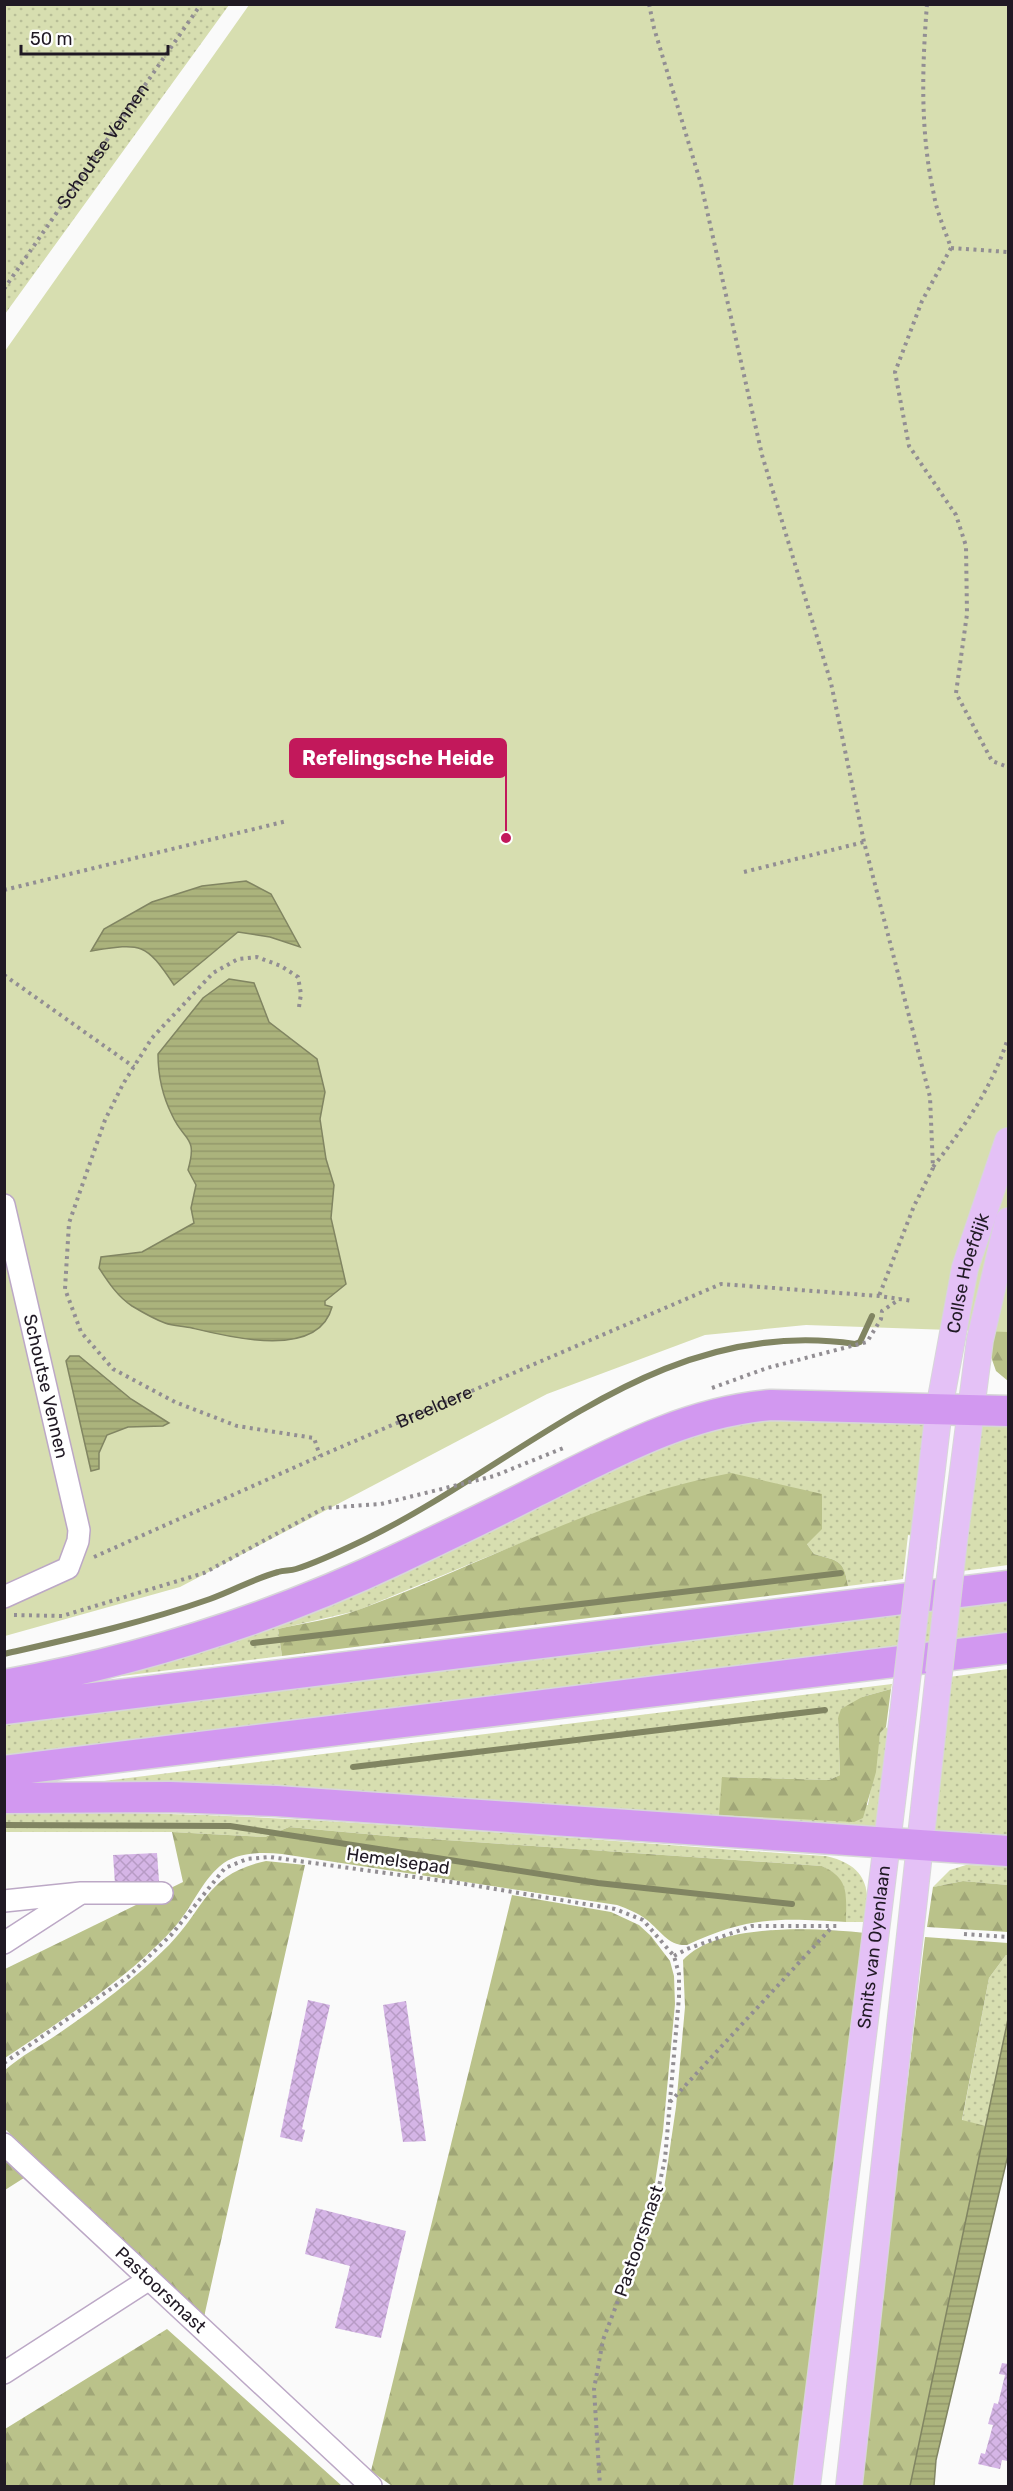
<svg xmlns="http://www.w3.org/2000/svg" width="1013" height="2491" font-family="Rubik,sans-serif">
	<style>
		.grass { fill: url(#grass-dots) }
		.forest { fill: url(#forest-firs) }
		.park { fill: #d7deb0 }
		.water { fill: url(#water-rules); stroke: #818562; stroke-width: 1.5 }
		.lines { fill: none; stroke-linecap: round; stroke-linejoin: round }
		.stream { stroke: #818562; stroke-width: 6 }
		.building { fill: url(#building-cross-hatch) }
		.minor-casing { stroke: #bca8c6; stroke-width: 24 }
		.major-casing { stroke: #d7d6d8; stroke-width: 28 }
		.highway-casing { stroke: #d7d6d8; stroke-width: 33 }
		.path { stroke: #928e93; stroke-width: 4; stroke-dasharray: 3 4.5; stroke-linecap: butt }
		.minor { stroke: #fff; stroke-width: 21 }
		.major { stroke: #e4c1f6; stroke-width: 26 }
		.highway { stroke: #d298f0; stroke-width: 30 }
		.major-bridge-casing { stroke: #d7d6d8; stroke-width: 28; stroke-linecap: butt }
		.major-bridge { stroke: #e4c1f6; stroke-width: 26 }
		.labels { text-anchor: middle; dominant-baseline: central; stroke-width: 5; stroke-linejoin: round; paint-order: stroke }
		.street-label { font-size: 18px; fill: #201924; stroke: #fff }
		.leader { fill: none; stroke: #c2185b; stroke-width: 2 }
		.callout-dot { fill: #c2185b; stroke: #fff; stroke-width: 2 }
		.callout { fill: #c2185b; stroke: #c2185b; stroke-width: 2 }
		.callout-label { font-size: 20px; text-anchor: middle; font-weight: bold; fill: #fff }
	</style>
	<defs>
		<pattern id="grass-dots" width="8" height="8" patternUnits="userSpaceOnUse" patternTransform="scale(1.5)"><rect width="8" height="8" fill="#d7deb0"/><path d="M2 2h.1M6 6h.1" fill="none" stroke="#b8be97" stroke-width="1.8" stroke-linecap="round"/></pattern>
		<pattern id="forest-firs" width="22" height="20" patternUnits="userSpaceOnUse" patternTransform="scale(1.5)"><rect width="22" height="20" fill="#bac28a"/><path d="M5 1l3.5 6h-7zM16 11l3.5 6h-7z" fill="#a0a677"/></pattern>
		<pattern id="water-rules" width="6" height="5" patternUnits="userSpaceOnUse" patternTransform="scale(1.5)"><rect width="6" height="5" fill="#abb37c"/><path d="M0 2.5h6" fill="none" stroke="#93996b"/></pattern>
		<pattern id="building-cross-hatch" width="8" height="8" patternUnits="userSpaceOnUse" patternTransform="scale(1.5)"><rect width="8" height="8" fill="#d5b5e6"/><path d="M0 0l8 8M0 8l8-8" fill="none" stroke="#b79bc5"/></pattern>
	</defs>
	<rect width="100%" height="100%" fill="#fafafa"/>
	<!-- grass -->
	<path class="grass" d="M5 5H229L5 314Z
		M731 1416 921 1421 926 1426 914 1536 908 1535 903 1579 848 1586C844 1559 838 1561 814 1554L807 1544 560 1527 356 1611 278 1629 282 1656 66 1683 530 1503Z
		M1008 1422V1565L963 1571 976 1423Z
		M1008 1596V1638L5 1759V1720Z
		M1008 1669V1840L932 1836 949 1677Z
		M892 1684 891 1689 862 1697 838 1718 840 1775 829 1780 722 1777 868 1805 880 1733 886 1727 889 1731 879 1828 31 1790Z
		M47 1812C308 1812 566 1840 826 1856 865 1865 871 1886 866 1922H846C846 1895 848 1879 822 1866L388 1836 289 1827 265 1837 172 1832H5L4 1814Z
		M966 1865 1008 1866V1885L963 1881 933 1887 950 1870Z
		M1006 1955H1008V2019L986 2126 962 2121 989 1978Z"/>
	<!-- forest -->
	<path class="forest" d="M1008 1251V1381L996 1371 989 1351Z
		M731 1473 822 1494V1529L807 1544 814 1554C838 1561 844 1559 848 1586L282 1656 278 1629C304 1623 333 1619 358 1610 482 1565 601 1497 731 1473Z
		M891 1689 886 1727 880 1733 876 1772 863 1818 854 1822 719 1815 722 1777 829 1780 840 1775 838 1718 841 1709 862 1697Z
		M289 1827 388 1836 822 1866C850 1879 846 1894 846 1922 781 1918 748 1916 687 1945 668 1946 661 1931 647 1920 638 1913 628 1909 617 1905L282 1854C261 1852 236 1852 220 1866 201 1882 190 1911 173 1929 125 1981 63 2019 5 2058V1969L183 1882 172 1832 265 1837Z
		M266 1861 305 1865 204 2317 5 2129V2070C21 2056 40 2046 58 2034 96 2008 136 1978 169 1945 206 1907 206 1874 266 1861Z
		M963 1881 1008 1885V1932L927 1927 933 1887Z
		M512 1895 611 1912 639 1925 651 1936 670 1961 674 1976 675 2004 663 2131 654 2189H664L676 2107 685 2007 683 1960C718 1922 817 1928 865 1933L795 2486H392L371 2471Z
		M925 1937 1008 1943V1955H1006L989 1978 962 2120 986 2126 910 2486H859Z
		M4 2155 27 2176 5 2190H4Z
		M167 2329 342 2486H5V2429Z"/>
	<!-- park -->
	<path class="park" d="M249 5H1008V1332L806 1325 705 1335 547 1394 180 1587 5 1636V351Z"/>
	<!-- water -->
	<path class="water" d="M246 881 271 894 300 947 270 937 238 932 174 985C145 942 142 943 91 951L104 929 152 902 202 886Z
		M229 979 254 983 269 1022 317 1059 325 1092 320 1119 326 1159 334 1185 331 1218 346 1284 325 1301V1305L332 1307C318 1360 229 1337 192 1328 183 1326 173 1326 165 1323 154 1319 142 1312 132 1306 118 1297 108 1282 99 1268L101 1257 142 1252 194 1223 191 1208 196 1185 188 1170C198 1135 184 1142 172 1115 163 1097 158 1074 158 1054L203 998Z
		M70 1356H79L131 1399 169 1423 163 1426 128 1427 107 1435 99 1453V1469L91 1471 66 1361Z
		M1008 2019V2155L936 2460 934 2486H910Z"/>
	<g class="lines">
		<!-- stream -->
		<path class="stream" d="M253 1643 841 1573
			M4 1654C74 1638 142 1623 210 1599 233 1591 255 1578 278 1572 284 1570 290 1571 296 1569 321 1561 345 1549 368 1538 528 1459 661 1315 855 1344L860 1342 872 1316
			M353 1767 825 1710
			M4 1825 230 1826 598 1883 792 1904"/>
	</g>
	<!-- building -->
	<path class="building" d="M157 1853 159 1881 115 1884 113 1855Z
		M308 2000 330 2005 302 2129 305 2130 302 2142 280 2137Z
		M406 2001 426 2141 403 2142 383 2005Z
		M316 2208 406 2231 381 2338 335 2328 350 2266 305 2254Z
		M1002 2363 1008 2364V2461L1002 2460 1000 2469 978 2464 981 2453 985 2454 993 2425 988 2424 994 2403 998 2404 1005 2375 999 2374Z"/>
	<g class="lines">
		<!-- minor casing -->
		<g class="minor-casing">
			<g id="minor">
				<path id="s3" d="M4 1205 79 1530 78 1541 68 1568 4 1597"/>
				<path d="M4 1901 81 1893H162"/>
				<path d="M4 1943 78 1895"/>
				<path id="s4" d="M4 2144 371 2486"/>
				<path d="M4 2373 148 2280"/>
			</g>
		</g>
		<!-- major casing -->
		<g class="major-casing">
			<g id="major">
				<path d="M954 1541 980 1340 1008 1221"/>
				<path id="s5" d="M923 1545 939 1409 965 1268 1008 1141"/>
				<path id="s6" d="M807 2486 903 1714"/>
				<path d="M849 2486 939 1673"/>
			</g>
		</g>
		<!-- highway casing -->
		<g class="highway-casing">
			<path id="highway" d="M4 1685C142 1660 274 1618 400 1558 446 1536 491 1515 535 1492 611 1454 685 1412 771 1405L1008 1411
				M4 1709 1008 1586
				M4 1771 1008 1648
				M4 1798 170 1797 276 1801 1008 1851"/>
		</g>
		<!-- path -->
		<g class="path">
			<path d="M649 4 654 28 701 184 762 455 831 683 864 842 930 1097 933 1168 914 1206 879 1296"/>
			<path d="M927 4C922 68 920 132 934 195 937 213 945 230 951 248L922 301 895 372 909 446 956 515 966 546 967 614 956 693 992 761 1008 767"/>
			<path d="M951 248 1008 252"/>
			<path id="s1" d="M4 289 201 4"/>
			<path d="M744 872 864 842"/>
			<path d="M4 890 287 821"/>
			<path d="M4 975 134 1067"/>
			<path d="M299 1007 301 994 298 977 281 966 257 957 238 959 213 973 152 1038 123 1084 105 1120 69 1223 65 1289 81 1332 113 1369 175 1402 237 1426 314 1438 320 1456"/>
			<path d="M933 1167C965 1126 992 1088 1008 1038"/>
			<path d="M712 1388 767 1368 867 1342 881 1319 882 1311 900 1299"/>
			<path id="s2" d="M94 1557 320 1456 721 1284 879 1296 913 1301"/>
			<path d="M14 1615 62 1616 204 1573 324 1508 381 1504 494 1476 566 1447"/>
			<path d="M964 1934 1008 1937"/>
			<path d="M674 1956 687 1949 752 1926H840"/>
			<path d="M4 2063 128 1977 172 1934 225 1868 247 1859 270 1857 465 1884 615 1909 643 1920 674 1956 679 1974V1997L665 2159 655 2204 603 2340 594 2389 600 2486"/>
			<path d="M670 2102 833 1926"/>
		</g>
		<!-- minor -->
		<use href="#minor" class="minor"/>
		<!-- major -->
		<use href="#major" class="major"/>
		<!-- highway -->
		<use href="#highway" class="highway"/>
		<!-- major-bridge casing -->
		<g class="major-bridge-casing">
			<path id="major-bridge" d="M939 1673 954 1541
				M903 1714 923 1545"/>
		</g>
		<!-- major-bridge -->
		<use href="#major-bridge" class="major-bridge"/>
	</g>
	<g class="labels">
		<!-- street labels -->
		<g class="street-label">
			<text stroke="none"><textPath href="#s1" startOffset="174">Schoutse Vennen</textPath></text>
			<text stroke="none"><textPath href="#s5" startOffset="276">Collse Hoefdijk</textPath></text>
			<text stroke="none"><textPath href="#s3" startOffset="186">Schoutse Vennen</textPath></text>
			<text stroke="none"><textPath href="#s2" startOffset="372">Breeldere</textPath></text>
			<text transform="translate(398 1861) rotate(8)">Hemelsepad</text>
			<text stroke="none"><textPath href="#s6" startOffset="543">Smits van Oyenlaan</textPath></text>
			<text transform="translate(639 2241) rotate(-71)">Pastoorsmast</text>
			<text stroke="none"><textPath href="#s4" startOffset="214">Pastoorsmast</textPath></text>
		</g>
	</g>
	<!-- callouts -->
	<path class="leader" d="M506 838L506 758"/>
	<circle class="callout-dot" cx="506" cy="838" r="6"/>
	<rect class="callout" x="290" y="739" width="216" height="38" rx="6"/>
	<g class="callout-label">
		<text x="398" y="765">Refelingsche Heide</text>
	</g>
	<!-- border -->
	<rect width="1013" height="2491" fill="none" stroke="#201924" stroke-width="12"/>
	<!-- scale -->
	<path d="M21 45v9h147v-9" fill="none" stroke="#201924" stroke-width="3"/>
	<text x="30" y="45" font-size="18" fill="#201924" stroke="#ffffff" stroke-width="4.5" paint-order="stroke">50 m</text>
</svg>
